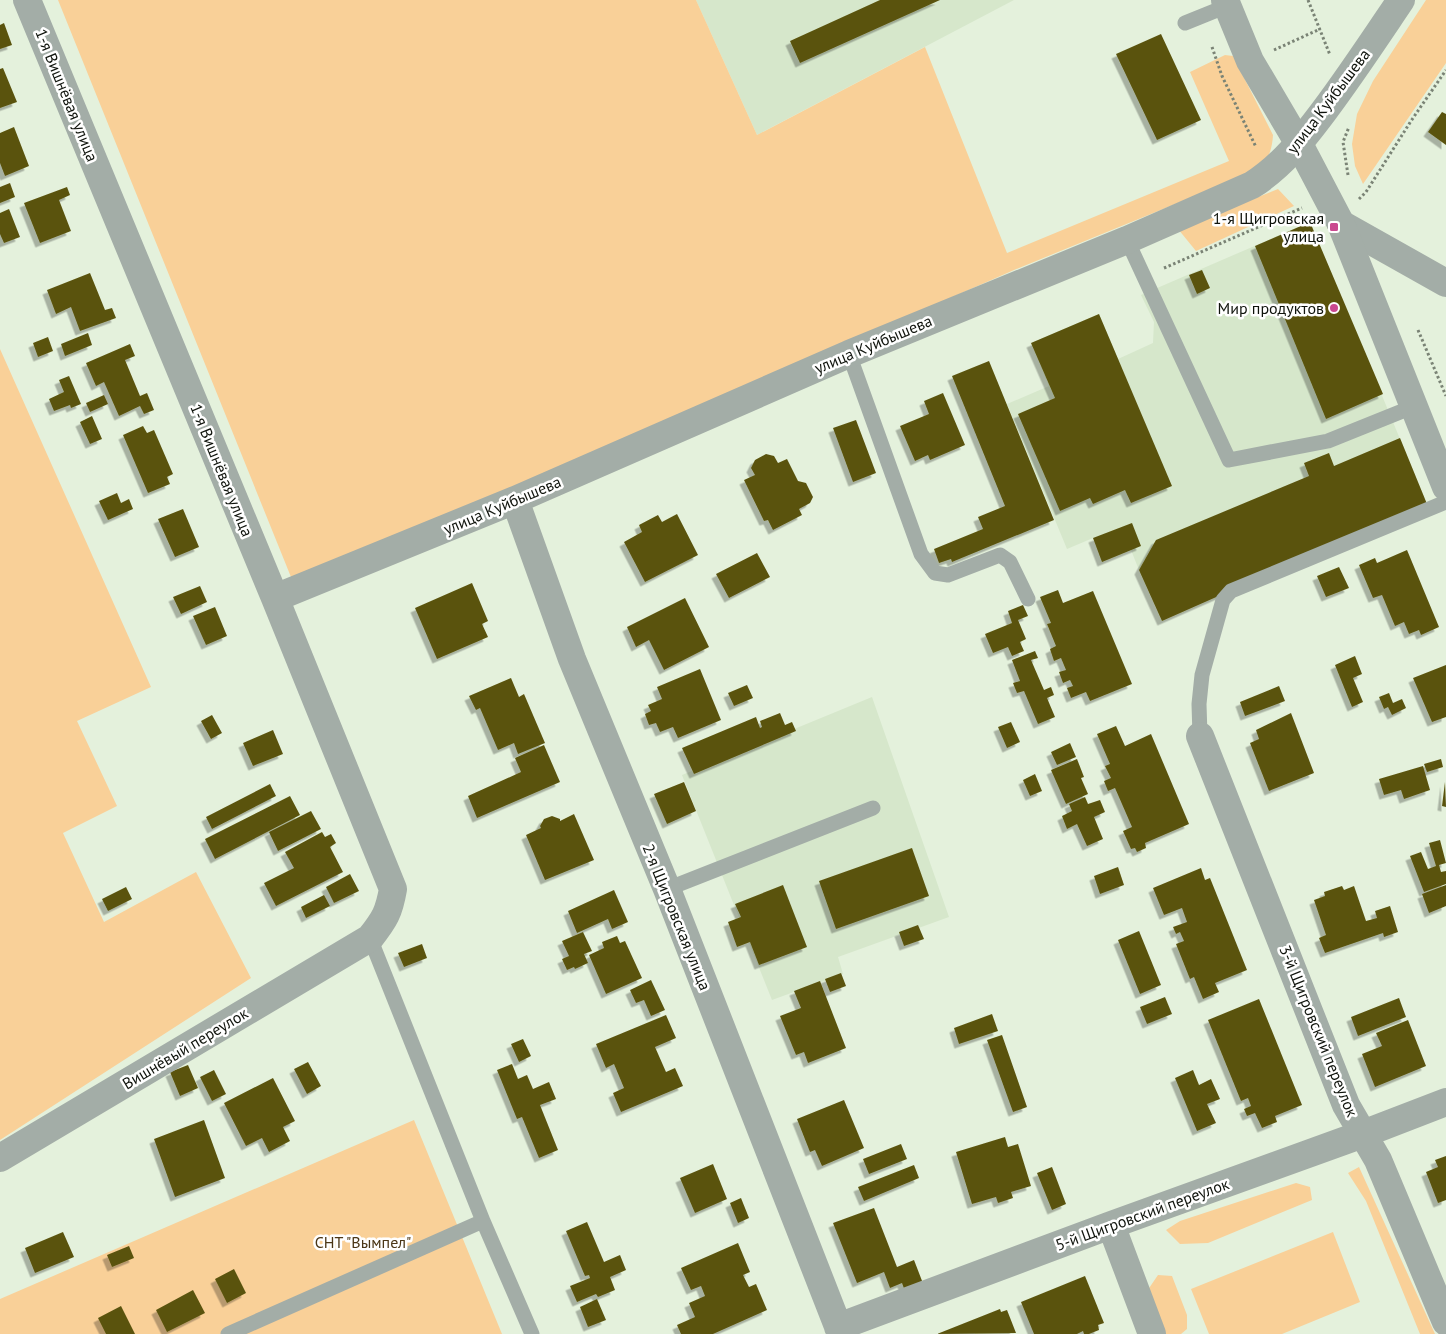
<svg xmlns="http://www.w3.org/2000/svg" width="1446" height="1334" font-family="'PT Sans',sans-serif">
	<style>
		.built { fill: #d6e7cb }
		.green { fill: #f9d098 }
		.building { fill: #5a530d; filter: url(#shadow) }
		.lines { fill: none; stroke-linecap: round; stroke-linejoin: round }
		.path { stroke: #7a8375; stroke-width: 3; stroke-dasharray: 2.5 2.5; stroke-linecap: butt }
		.service { stroke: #a3ada7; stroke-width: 15 }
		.minor { stroke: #a3ada7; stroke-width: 28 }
		.tertiary { stroke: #a3ada7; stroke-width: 28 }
		.poi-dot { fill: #ca4890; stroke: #fff; stroke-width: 2 }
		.labels { text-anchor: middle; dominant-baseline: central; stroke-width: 5; stroke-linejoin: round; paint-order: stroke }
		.street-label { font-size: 16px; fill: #0f130c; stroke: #fff }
		.poi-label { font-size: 16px; fill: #0f130c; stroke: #fff; text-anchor: end }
		.park-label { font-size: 16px; fill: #4b3616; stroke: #fff }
	</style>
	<defs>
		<filter id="shadow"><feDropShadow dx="-4.5" dy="4.5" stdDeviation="0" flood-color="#0004"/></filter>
	</defs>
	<rect width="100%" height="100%" fill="#e4f1dc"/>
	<!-- built -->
	<path class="built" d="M696 0H1014L757 135Z
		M1310 222 1427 504 1139 570 1131 550 1102 562 1093 538 1067 549 1007 404 1049 386 1031 343 1099 314 1118 359 1153 343 1154 322 1141 295Z
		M872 697 949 917 838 957 843 974 772 1000 682 775Z"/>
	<!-- green -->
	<path class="green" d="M58 0H696L757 135 925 47 1007 253 1229 161 1190 72 1225 55 1233 56 1273 135C1272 151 1268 161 1256 171L1014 270 625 441 293 582Z
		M1426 0H1446V63L1363 184 1355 166 1352 144 1357 114 1373 81Z
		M1278 189 1294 206 1196 251 1178 229Z
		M0 349 151 687 77 721 117 806 63 833 104 922 196 872 251 978 0 1140Z
		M414 1120 502 1334H0V1299Z
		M1359 1167 1435 1334H1420L1366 1201 1348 1173Z
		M1296 1183 1310 1187 1312 1200 1208 1243 1180 1244 1166 1230 1180 1221Z
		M1333 1232 1360 1302 1282 1334H1209L1191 1289Z
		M1158 1275 1172 1276 1187 1315V1329L1181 1334H1160L1143 1297Z"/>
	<!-- building -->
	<path class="building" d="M880 0H940L800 63 790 41Z
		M4 23 12 45 0 49V25Z
		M1161 34 1201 120 1157 140 1116 54Z
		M3 68 17 102 0 108V69Z
		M1442 112 1446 114V145L1428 132Z
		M14 127 29 166 5 176 0 163V133Z
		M10 183 15 197 0 203V187Z
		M67 187 70 195 59 200 71 231 40 243 24 203Z
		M9 209 20 237 4 243 0 234V213Z
		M1310 222 1383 394 1326 419 1255 246Z
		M1202 270 1210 288 1197 294 1189 275Z
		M90 273 105 310 112 308 116 318 80 331 71 307 56 314 47 290Z
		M1099 314 1172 486 1131 503 1125 490 1093 504 1090 498 1060 511 1018 414 1055 398 1031 343Z
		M88 333 92 345 65 356 61 344Z
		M48 337 53 351 38 357 33 343Z
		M130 344 135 356 125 360 140 396 147 393 154 410 144 414 140 406 119 416 104 382 96 386 86 363Z
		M989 361 1054 520 952 562 951 559 939 563 934 549 983 529 978 517 1005 506 952 376Z
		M69 376 81 404 71 408 70 405 54 411 49 399 64 392 59 380Z
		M943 393 965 445 930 460 928 455 915 461 900 426 929 414 924 401Z
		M104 395 108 404 90 412 86 403Z
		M92 416 102 439 90 444 80 422Z
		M856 420 876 473 853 482 833 428Z
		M143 426 147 433 154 430 173 474 167 477 170 484 148 493 123 435Z
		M1400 438 1427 504 1162 621 1139 570 1156 540 1309 476 1304 463 1329 453 1334 466Z
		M766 454 774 456 778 463 787 459 798 481 806 483 813 497 810 503 799 509 802 515 773 530 768 520 764 521 744 480 755 475 751 468 755 460Z
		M117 493 121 503 129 499 133 509 108 520 99 501Z
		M183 509 199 547 175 557 158 519Z
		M677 514 698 555 645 582 624 542 642 532 639 525 658 515 662 522Z
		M1132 523 1141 546 1102 562 1093 538Z
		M1407 550 1439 627 1421 635 1419 630 1409 634 1404 622 1395 626 1382 595 1373 598 1359 565 1375 558 1377 563Z
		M757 553 770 577 729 598 716 574Z
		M1339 567 1349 588 1326 597 1317 576Z
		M472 583 488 621 482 624 488 637 437 659 415 608Z
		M200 586 207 602 181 614 173 597Z
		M1058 590 1063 603 1093 591 1132 684 1090 701 1086 692 1071 698 1067 688 1073 686 1070 680 1063 683 1059 672 1066 670 1061 658 1054 661 1050 649 1056 646 1047 624 1051 623 1040 597Z
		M685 598 709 647 664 670 649 640 636 647 627 627Z
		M1023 605 1028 616 1018 620 1026 639 1020 642 1024 651 1012 656 1008 647 993 653 985 634 1012 623 1008 611Z
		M215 607 227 636 206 645 193 616Z
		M1035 651 1038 658 1031 660 1044 690 1051 687 1054 695 1047 698 1055 717 1038 724 1024 691 1017 693 1013 683 1020 681 1012 660Z
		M1355 656 1362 674 1353 678 1363 702 1352 707 1335 665Z
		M1446 665V717L1432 722 1413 678Z
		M700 669 721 720 678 738 673 727 660 732 656 723 649 725 645 714 651 711 648 705 662 699 657 687Z
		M511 678 519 697 524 694 545 743 518 754 514 743 498 750 480 708 476 710 469 696Z
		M747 685 753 698 734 706 728 693Z
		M1279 686 1285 701 1245 716 1240 702Z
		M1389 693 1393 703 1402 699 1406 708 1392 715 1388 707 1384 709 1379 697Z
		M780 713 785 725 792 722 796 731 694 774 682 748 756 717 760 728 762 727 760 721Z
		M1291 713 1314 773 1269 791 1250 743 1259 739 1256 730Z
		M212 715 222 733 211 739 201 721Z
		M1011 722 1020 742 1007 748 998 727Z
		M1116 726 1125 746 1151 734 1189 824 1145 843 1146 848 1137 852 1135 848 1131 849 1123 831 1132 827 1115 788 1108 791 1104 781 1111 778 1105 766 1110 764 1097 734Z
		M273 730 283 754 253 766 243 743Z
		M1070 743 1076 757 1057 765 1051 752Z
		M544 745 560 782 477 818 468 796 521 772 515 758Z
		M1077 759 1084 777 1081 778 1088 794 1066 804 1051 770Z
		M1441 759 1443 767 1427 772 1424 764Z
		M1423 766 1430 790 1404 799 1401 790 1384 795 1379 779Z
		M1035 774 1042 791 1030 796 1023 780Z
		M684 782 696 811 667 824 654 794Z
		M1445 782 1446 807 1442 806Z
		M270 784 276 796 212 829 206 817Z
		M290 796 300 815 215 859 205 839Z
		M1085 797 1088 804 1100 800 1105 812 1094 817 1103 839 1087 846 1077 824 1067 829 1062 816 1072 811 1069 804Z
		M311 811 321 829 278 851 269 832Z
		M574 814 594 860 545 880 526 835 541 828 540 826 544 819 552 816 560 819V821Z
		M322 832 325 837 331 834 336 843 330 847 343 872 276 906 264 883 294 868 285 852Z
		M1440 840 1446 863 1439 865 1441 872 1446 871V884L1424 892 1410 856 1421 852 1428 869 1436 866 1429 843Z
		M912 848 929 896 836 929 819 881Z
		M1118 867 1124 885 1100 894 1094 876Z
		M1201 868 1205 880 1210 878 1247 970 1215 983 1219 992 1203 999 1194 977 1190 979 1176 944 1184 941 1180 932 1176 934 1173 927 1187 922 1182 908 1164 915 1153 888Z
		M350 874 359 891 334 903 326 887Z
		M783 885 807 947 759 965 750 942 737 947 728 922 741 917 735 904Z
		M1446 885V906L1429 913 1422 894Z
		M1342 886 1344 890 1354 886 1366 921 1377 918 1375 911 1390 906 1398 932 1384 937 1383 933 1325 953 1319 938 1326 935 1314 900 1325 896 1324 892Z
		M126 887 132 899 108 911 102 899Z
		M614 890 628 922 612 929 608 919 577 933 568 911Z
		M324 895 330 906 306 918 301 907Z
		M918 925 924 939 904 946 899 932Z
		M1139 931 1161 985 1140 994 1118 940Z
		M583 932 592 951 584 954 588 963 575 969 574 967 567 970 562 959 569 956 562 941Z
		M617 936 620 943 625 941 642 978 606 994 589 955 604 948 602 942Z
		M422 944 427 958 404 967 398 953Z
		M841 973 846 986 830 992 825 979Z
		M651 980 665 1010 651 1016 644 1000 636 1003 630 990Z
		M820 981 846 1048 808 1063 804 1052 796 1055 780 1016 801 1008 794 991Z
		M1165 997 1172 1014 1147 1024 1140 1007Z
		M1399 998 1406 1017 1358 1036 1351 1017Z
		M1259 999 1302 1105 1275 1116 1277 1122 1262 1128 1255 1113 1247 1116 1244 1109 1251 1106 1248 1098 1241 1101 1208 1020Z
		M992 1014 998 1031 959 1044 954 1028Z
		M666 1015 676 1038 655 1047 666 1072 675 1068 683 1086 621 1112 613 1093 624 1088 614 1064 606 1068 596 1044Z
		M1408 1020 1426 1066 1375 1087 1362 1054 1382 1046 1376 1033Z
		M1002 1035 1027 1107 1013 1112 987 1040Z
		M523 1039 531 1056 519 1062 511 1044Z
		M308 1062 321 1086 307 1094 294 1069Z
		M512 1064 518 1079 527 1075 533 1089 549 1082 556 1099 540 1105 558 1150 539 1158 522 1117 517 1119 497 1070Z
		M188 1065 198 1088 180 1096 170 1072Z
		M214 1070 226 1094 212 1101 200 1077Z
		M1193 1070 1199 1085 1211 1079 1220 1099 1207 1104 1216 1123 1197 1131 1175 1078Z
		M273 1078 295 1121 283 1127 290 1141 269 1152 262 1138 246 1146 224 1103Z
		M844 1100 864 1148 822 1166 815 1150 810 1152 797 1119Z
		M204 1120 225 1178 175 1197 154 1139Z
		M1005 1137 1008 1147 1018 1144 1031 1186 1011 1192 1013 1198 998 1203 996 1197 972 1204 956 1152Z
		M901 1144 907 1159 869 1174 863 1159Z
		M1446 1156V1200L1438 1203 1426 1172 1438 1167 1435 1160Z
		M713 1164 727 1199 695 1213 680 1178Z
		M914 1165 919 1178 864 1201 858 1187Z
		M1052 1167 1066 1204 1052 1210 1037 1173Z
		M741 1198 749 1218 738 1223 730 1203Z
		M874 1208 897 1267 914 1260 924 1286 906 1294 902 1283 890 1288 884 1272 857 1283 833 1223Z
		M587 1222 604 1262 620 1255 626 1270 610 1277 615 1290 598 1297 596 1294 577 1302 570 1286 590 1278 589 1275 585 1276 566 1231Z
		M63 1232 74 1257 35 1273 25 1248Z
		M738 1243 750 1272 743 1275 749 1287 756 1284 767 1310 713 1334H681L677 1325 695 1317 689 1303 705 1296 701 1286 691 1290 681 1268Z
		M129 1246 134 1258 112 1267 107 1255Z
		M234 1269 246 1293 227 1303 215 1279Z
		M1085 1276 1104 1323 1098 1325 1099 1330 1089 1334H1084L1083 1331 1077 1334H1034L1021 1302Z
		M193 1290 205 1313 167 1332 156 1310Z
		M597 1299 606 1320 588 1327 580 1307Z
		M121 1306 135 1334H106L98 1318Z
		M1000 1309 1001 1312 1007 1310 1016 1333 937 1334Z"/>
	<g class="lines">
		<!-- path -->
		<path class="path" d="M1308 0 1330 55
			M1212 47 1222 76 1256 147
			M1274 50 1320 29
			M1348 175 1343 142 1349 127
			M1359 199 1366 192 1411 121 1446 70
			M1164 268 1302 208
			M1418 330 1446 396"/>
		<!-- service -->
		<path class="service" d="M1185 23 1227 6
			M1127 240 1229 460 1328 441 1415 406
			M849 354 921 554 935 573 948 575 1000 555 1010 562 1028 599
			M1200 736 1199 704 1202 675 1223 600 1231 591 1446 502
			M667 889 873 808
			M370 938 483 1221 532 1334
			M228 1334 483 1221"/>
		<!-- minor -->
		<path class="minor" d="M1341 224 1446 283
			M515 500 572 659 667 889 841 1334
			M275 598 515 500 849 354 1127 240 1252 185C1282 166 1303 139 1324 111 1351 75 1376 37 1401 0
			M1200 736 1346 1105 1378 1160 1446 1322
			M0 1158 370 938C385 919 389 912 393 889L275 598 27 0
			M1111 1225 1152 1334
			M838 1327 1111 1225 1363 1134 1446 1102"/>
		<!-- tertiary -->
		<path class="tertiary" d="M1225 0 1250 61 1299 144 1341 224 1446 487"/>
	</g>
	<!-- markers -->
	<g class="poi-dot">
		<rect x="1329" y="222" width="10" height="10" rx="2.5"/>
		<circle cx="1334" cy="308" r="5"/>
	</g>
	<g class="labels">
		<!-- street labels -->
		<g class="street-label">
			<text transform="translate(67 95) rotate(68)">1-я Вишнёвая улица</text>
			<text transform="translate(1328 101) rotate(-53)">улица Куйбышева</text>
			<text transform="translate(873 344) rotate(-23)">улица Куйбышева</text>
			<text transform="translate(222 470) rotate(68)">1-я Вишнёвая улица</text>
			<text transform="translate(502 505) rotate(-23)">улица Куйбышева</text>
			<text transform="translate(677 917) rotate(68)">2-я Щигровская улица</text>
			<text transform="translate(1319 1031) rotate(68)">3-й Щигровский переулок</text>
			<text transform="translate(185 1048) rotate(-31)">Вишнёвый переулок</text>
			<text transform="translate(1142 1214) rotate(-20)">5-й Щигровский переулок</text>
		</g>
		<!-- poi labels -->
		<g class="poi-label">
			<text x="1324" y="218">1-я Щигровская<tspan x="1324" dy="18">улица</tspan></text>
			<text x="1324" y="308">Мир продуктов</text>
		</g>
		<!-- park labels -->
		<g class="park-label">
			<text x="363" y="1242">СНТ "Вымпел"</text>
		</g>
	</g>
</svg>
